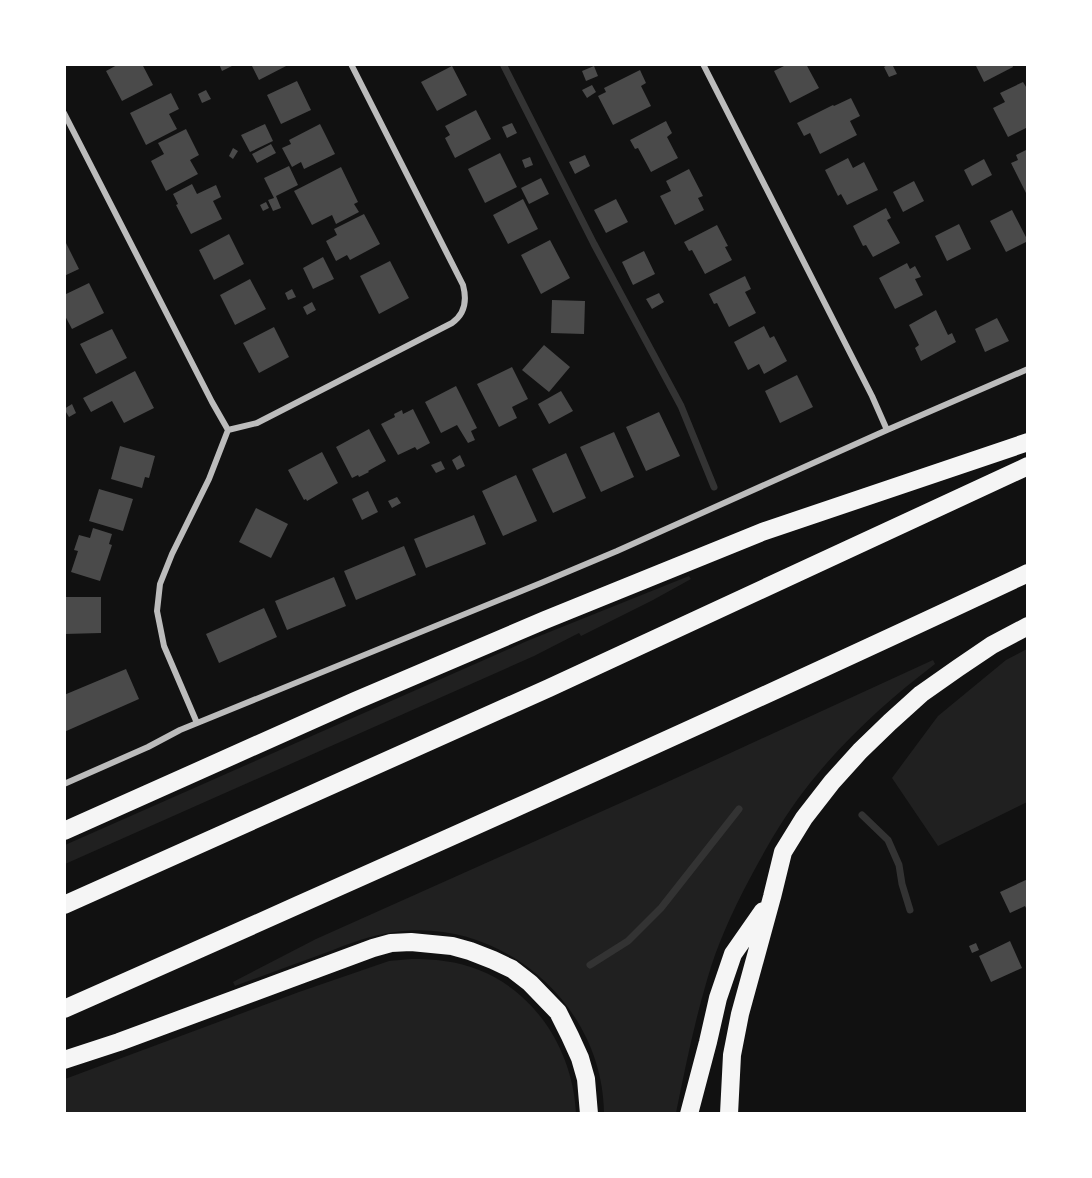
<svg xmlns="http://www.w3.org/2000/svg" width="1092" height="1178" font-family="Montserrat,sans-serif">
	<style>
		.green { fill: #202020 }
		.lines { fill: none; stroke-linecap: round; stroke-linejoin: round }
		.stream { stroke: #333; stroke-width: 7 }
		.building { fill: #4a4a4a }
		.minor { stroke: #bcbcbc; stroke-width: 6 }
		.motorway { stroke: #f5f5f5; stroke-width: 18 }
	</style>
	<rect width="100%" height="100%" fill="#111"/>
	<!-- green -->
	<path class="green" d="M689 576 691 579 653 600 581 636 579 633 534 656 65 864V845L527 641Z
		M1027 649V802L938 846 892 778 938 716 1006 660Z
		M933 660 935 664C889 699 846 738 810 783 786 813 767 846 749 880 732 912 717 945 707 980 694 1024 685 1069 676 1113H604C603 1005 502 917 395 932 371 935 348 944 325 953 295 964 265 975 235 986L233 982 316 939 663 784Z
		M411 959C434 959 457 961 479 970 537 993 573 1052 576 1113H65V1079L299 992 389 961Z"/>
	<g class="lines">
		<!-- stream -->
		<path class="stream" d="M503 64 594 244 681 406 714 487
			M862 815 888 840 899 865 902 884 910 910
			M590 965 628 941 661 908 739 809"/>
	</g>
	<!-- building -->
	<path class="building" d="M119 64H142L153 85 122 101 106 71Z
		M219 64H236L222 71Z
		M251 64H290L259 80Z
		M788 64H806L819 88 790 103 774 71Z
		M889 64H892L897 74 889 77 884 67Z
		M975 64H1012L1013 67 984 82Z
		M452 66 467 95 437 111 421 82Z
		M594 66 598 76 586 81 582 71Z
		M640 70 646 83 641 86 651 106 613 125 598 96 606 92 604 88Z
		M297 81 311 110 281 124 267 95Z
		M1023 82 1028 90V127L1008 137 993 108 1005 102 1000 93Z
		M592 85 596 92 587 98 582 90Z
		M206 90 211 99 202 103 198 94Z
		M171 93 179 109 169 114 177 129 146 145 130 113Z
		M851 98 860 116 850 121 857 135 820 154 810 133 804 136 797 123 833 105 834 106Z
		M476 110 491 139 455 158 445 138 450 135 445 126Z
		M666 121 672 133 667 137 678 158 651 172 638 148 635 149 630 140Z
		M512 123 517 133 507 138 502 127Z
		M265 124 273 141 250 152 241 135Z
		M320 124 335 154 304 169 301 162 292 167 282 148 291 144 289 140Z
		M186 129 199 155 190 160 198 174 166 191 151 161 164 154 158 143Z
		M271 144 276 153 257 163 252 154Z
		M233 148 238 151 233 159 229 156Z
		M1028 149V192L1026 193 1011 163 1018 160 1016 155Z
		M500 153 517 187 485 203 468 169Z
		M585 155 590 166 575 174 569 162Z
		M530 157 533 165 525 168 522 160Z
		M848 158 853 168 864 162 878 190 847 205 841 194 838 196 825 170Z
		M984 159 992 175 972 186 964 170Z
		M289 166 298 185 276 196 281 208 273 211 268 200 274 198 264 178Z
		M341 167 358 202 354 204 359 212 336 224 332 215 312 225 294 191Z
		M689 169 703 196 698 198 704 210 675 225 660 196 671 191 666 181Z
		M541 178 549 194 529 204 521 188Z
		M914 181 924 201 903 212 893 192Z
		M192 184 197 194 216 185 221 197 213 201 222 219 191 234 176 205 178 204 173 194Z
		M523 199 538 229 508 244 493 215Z
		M616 199 628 222 606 233 594 210Z
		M266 202 269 208 263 211 260 205Z
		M886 208 891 218 887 220 900 243 873 257 866 245 863 246 853 226Z
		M1012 210 1028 241 1006 252 990 221Z
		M364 214 380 244 350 260 347 255 336 261 326 241 337 235 334 229Z
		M959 224 971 249 947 261 935 236Z
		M717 225 728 246 725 247 732 260 705 274 692 250 689 251 684 242Z
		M229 234 244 264 214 280 199 250Z
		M64 239 79 269 64 276Z
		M550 240 570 278 541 294 521 255Z
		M644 251 655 274 633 285 622 262Z
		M323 257 334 279 313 289 303 268Z
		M390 261 409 298 379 314 360 276Z
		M907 263 910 269 915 266 921 277 915 279 923 295 895 309 879 278Z
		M745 276 751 289 745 292 756 313 729 327 717 303 714 304 709 294Z
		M250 279 266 309 235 325 220 295Z
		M89 283 104 313 72 329 64 314V295Z
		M292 289 296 297 288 300 285 293Z
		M659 293 664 302 652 309 646 299Z
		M552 300 585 301 584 334 551 333Z
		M312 302 316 310 307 315 303 307Z
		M936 310 948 335 952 333 956 342 921 361 915 348 919 345 909 325Z
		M997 318 1009 341 985 352 975 329Z
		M764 326 770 338 774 336 787 361 764 374 759 364 748 370 734 342Z
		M274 327 289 357 259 373 243 343Z
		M112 329 127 358 96 374 80 344Z
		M544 345 570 367 549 392 522 370Z
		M512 367 528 399 512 407 517 418 499 427 477 384Z
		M135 371 154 408 124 423 112 401 91 412 83 398Z
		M797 375 813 407 780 423 765 391Z
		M456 386 477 428 471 431 475 440 468 443 457 425 441 433 425 402Z
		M561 391 573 411 549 424 538 404Z
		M72 404 76 413 69 417 64 409Z
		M413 409 430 443 417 450 415 447 398 455 381 424 395 417 394 414 402 410 403 414Z
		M659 412 680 456 646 471 626 427Z
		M369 429 386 461 368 471 369 472 359 477 358 475 352 478 336 447Z
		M614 432 634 477 601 492 580 447Z
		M120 446 155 456 149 478 145 477 142 488 111 479Z
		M322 452 338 483 307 501 306 499 304 500 288 470Z
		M566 453 586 498 553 513 532 469Z
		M460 455 465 466 457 470 452 460Z
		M441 461 445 469 436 473 431 465Z
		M516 475 537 521 503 536 482 491Z
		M99 489 133 499 123 531 89 521Z
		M368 491 378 512 362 520 352 499Z
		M397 497 401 503 392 508 388 501Z
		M256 508 288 524 271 558 239 542Z
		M474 515 486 544 426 568 414 539Z
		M93 528 112 534 109 544 112 545 100 581 71 572 78 551 74 550 79 535 90 538Z
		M404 546 416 575 356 600 344 571Z
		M334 577 346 606 287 630 275 601Z
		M65 597H101V633L64 634Z
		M264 608 277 637 219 663 206 634Z
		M126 669 139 699 64 732V695Z
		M1028 879V912L1025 906 1010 913 1000 892Z
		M1010 941 1022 968 991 982 979 956Z
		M976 943 979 950 972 953 969 946Z"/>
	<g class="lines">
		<!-- minor -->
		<path class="minor" d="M703 64 872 396 887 430
			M64 113 212 402 228 430
			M228 430 257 423 452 323C465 314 467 300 463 285L351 64
			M197 723 164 646 157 611 160 584 172 554 209 479 228 430
			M64 784 148 747 180 730 541 583 617 551 887 430 1028 369"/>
		<!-- motorway -->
		<path class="motorway" d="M64 831 355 701 545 620 762 532 1028 442
			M64 905 549 688 1028 466
			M64 1009C387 866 709 723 1028 573
			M64 1060 119 1042 373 948 391 943 411 942 452 946 470 951 493 960 512 969 530 983 558 1012 570 1036 580 1058 586 1079 589 1114
			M689 1114 708 1042 718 998 733 954 763 911
			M729 1114 732 1055 740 1014 772 897 783 852 804 818 832 782 860 751 890 722 921 694 958 668 992 645 1028 626"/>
	</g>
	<!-- border -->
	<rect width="1092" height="1178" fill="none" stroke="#ffffff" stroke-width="132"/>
</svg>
